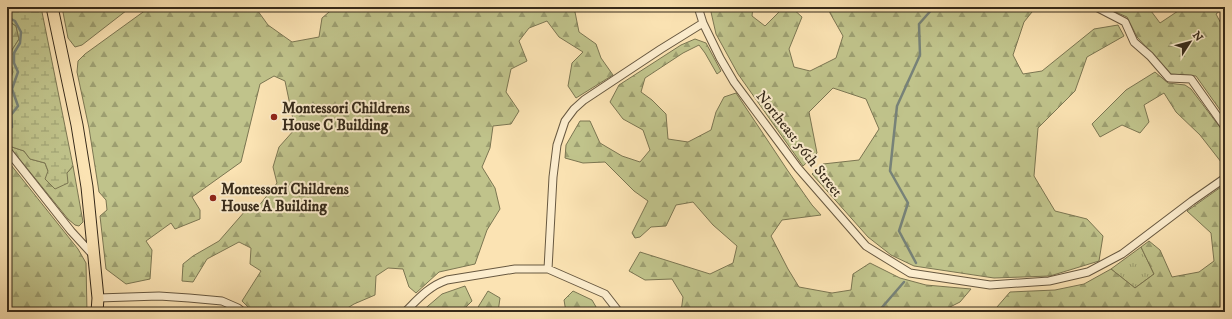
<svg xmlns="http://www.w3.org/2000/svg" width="1232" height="319" font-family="'IM FELL DW Pica',serif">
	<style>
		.grass { fill: url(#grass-tufts); stroke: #7b7652 }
		.forest { fill: url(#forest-firs); stroke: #7b7652 }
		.wetland { fill: url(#wetland-marsh); stroke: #7b7652 }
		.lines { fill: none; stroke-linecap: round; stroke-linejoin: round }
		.stream { stroke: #778278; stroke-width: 2.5 }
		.minor-casing { stroke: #675840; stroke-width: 9 }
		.primary-casing { stroke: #362a1a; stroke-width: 13 }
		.minor { stroke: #fcedce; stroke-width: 7 }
		.primary { stroke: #fbe3b3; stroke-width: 11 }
		.poi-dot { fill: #8f2418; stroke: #fcedce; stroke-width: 1.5 }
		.labels { text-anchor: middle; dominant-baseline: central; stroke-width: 4; stroke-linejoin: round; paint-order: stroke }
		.poi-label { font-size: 15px; font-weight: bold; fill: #362a1a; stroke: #fcedce; text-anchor: start }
		.street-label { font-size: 15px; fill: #362a1a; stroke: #fcedce }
	</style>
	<defs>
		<pattern id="grass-tufts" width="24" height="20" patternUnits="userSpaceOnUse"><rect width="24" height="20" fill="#c0c38b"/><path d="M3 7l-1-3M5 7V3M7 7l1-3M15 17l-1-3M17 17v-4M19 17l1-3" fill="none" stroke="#9d9f71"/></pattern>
		<pattern id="forest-firs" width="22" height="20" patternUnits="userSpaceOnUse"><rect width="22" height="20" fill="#c0c38b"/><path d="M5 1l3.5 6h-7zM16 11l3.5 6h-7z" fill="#9d9f71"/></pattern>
		<pattern id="wetland-marsh" width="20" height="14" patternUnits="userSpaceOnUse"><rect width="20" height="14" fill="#c0c38b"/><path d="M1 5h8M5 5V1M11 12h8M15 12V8" fill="none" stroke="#9d9f71"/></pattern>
	</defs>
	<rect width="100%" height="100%" fill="#fbe3b3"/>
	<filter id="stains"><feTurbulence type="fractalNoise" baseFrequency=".005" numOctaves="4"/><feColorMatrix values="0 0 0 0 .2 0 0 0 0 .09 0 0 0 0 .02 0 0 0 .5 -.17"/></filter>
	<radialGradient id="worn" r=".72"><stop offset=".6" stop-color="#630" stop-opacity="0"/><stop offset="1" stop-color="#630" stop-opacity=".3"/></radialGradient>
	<!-- grass -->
	<path class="grass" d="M1141 247 1154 274 1135 288 1111 269Z"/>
	<!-- forest -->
	<path class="forest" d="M62 7H131L82 45 75 47 68 38Z
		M150 7H255L268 25 292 42 319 37 322 18 335 7H565L575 12 579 32 596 44 601 58 613 75 576 98 568 86 572 63 583 52 559 37 547 21 529 28 519 41 527 61 511 69 506 92 519 111 511 124 493 126 490 148 482 167 495 188 500 209 487 230 475 264 439 272 416 293 409 287 403 269 388 268 376 276 375 295 354 304 341 312H253L242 301 261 271 250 264 251 248 239 242 207 259 193 282 182 281 183 264 193 256 219 241 246 210 258 207 277 183 273 167 279 147 295 129 285 81 274 76 260 84 241 162 192 197 200 210V219L175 229 171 223 146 241 152 250 150 279 126 284 106 269 100 216 107 210 106 200 99 192 89 128 77 72 78 61 85 54Z
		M713 7H753L752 16 765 26 784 7H791L802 17 789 49 794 67 810 71 836 58 843 36 830 13 828 7H1036L1024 22 1013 55 1023 74 1042 71 1094 29 1118 25 1124 36 1087 57 1075 91 1038 128 1034 176 1055 211 1087 219 1103 236 1099 261 1050 276 994 278 914 266 891 255 868 237 812 174 823 164 859 160 879 129 866 99 833 88 809 112 817 153 803 166 738 74 716 34 711 12Z
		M1104 7H1148L1160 23 1184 7H1225L1216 14 1225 31V117L1196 76 1171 74 1137 37 1127 17Z
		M7 20 16 26 19 39 12 50 10 60 13 72 7 90Z
		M695 39 706 43 721 71 717 74 705 53 699 45 683 53 645 78 641 92 652 100 666 114 668 139 688 142 711 130 716 112 724 97 736 93 788 171 812 205 821 215 782 220 771 236 788 269 799 287 832 293 851 290 853 274 870 263 900 278 926 285 971 289 960 302 940 312H681L683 297 672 279 645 280 629 271 640 252 710 274 733 263 737 246 713 225 693 202 676 205 666 226 651 227 640 237 635 238 632 233 648 201 634 191 605 162 583 163 565 158 566 145 580 121H590L600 143 622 156 640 162 650 150 643 130 623 119 610 102 619 85 681 45Z
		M1155 72 1168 83 1185 85 1191 89 1225 134V167L1200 135 1176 112 1164 93 1144 105 1149 122 1140 133 1122 125 1100 137 1092 124 1126 90Z
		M9 146 24 151 30 159 45 163 48 171 67 173 73 166 83 222 79 226 75 225 68 219Z
		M7 160 78 249 86 263 87 312H7Z
		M1221 187 1225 190V312H1001L997 307 1010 292 1055 290 1084 284 1111 269 1135 288 1154 274 1141 247 1149 241 1160 250 1172 277 1199 272 1214 261 1211 233 1187 211Z
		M465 286 472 301 461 312H421L442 294Z
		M488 291 500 298 498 312H475Z
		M573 291 592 300 599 312H566L564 300Z"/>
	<!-- wetland -->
	<path class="wetland" d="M7 7H41L73 166 67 173 68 183 55 189 45 179 48 171 45 163 30 159 24 151 9 146 7 144 8 115 12 106 7 93V90L13 72 10 60 12 50 19 39 16 26 7 20Z"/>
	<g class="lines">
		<!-- stream -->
		<path class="stream" d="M7 17 15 21 21 32 20 43 14 53V63L18 72 12 89 18 106 11 115 12 127 7 131
			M916 263 899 231 908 203 890 171 897 106 920 55 919 24 934 7
			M878 312 904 282"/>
		<!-- minor casing -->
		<g class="minor-casing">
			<path id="minor" d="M698 7 703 23 720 58 734 82 798 168 866 246 910 273 990 285 1049 281 1088 272 1122 254 1192 201 1225 178
				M1096 7 1125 22 1134 42 1150 56 1169 78 1191 79 1225 127
				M7 150 71 231 93 255
				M548 269 553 177 557 145 565 121 574 109 584 100 661 49 703 23
				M98 298 159 296 189 298 222 301 238 308 243 312
				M405 312C418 299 429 286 447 280L515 269H548L605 294 619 312"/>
		</g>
		<!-- primary casing -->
		<g class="primary-casing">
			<path id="primary" d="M52 7 77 125 87 187 98 298 97 312"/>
		</g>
		<!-- minor -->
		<use href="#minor" class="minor"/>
		<!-- primary -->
		<use href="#primary" class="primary"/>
	</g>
	<!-- markers -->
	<g class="poi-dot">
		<circle cx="274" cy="117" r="4"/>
		<circle cx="213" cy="198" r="4"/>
	</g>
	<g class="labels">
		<!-- poi labels -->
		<g class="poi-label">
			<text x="282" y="108">Montessori Childrens<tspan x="282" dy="17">House C Building</tspan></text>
			<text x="221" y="189">Montessori Childrens<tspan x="221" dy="17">House A Building</tspan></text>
		</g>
		<!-- street labels -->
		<g class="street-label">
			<text transform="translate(799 144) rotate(52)">Northeast 56th Street</text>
		</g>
	</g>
	<!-- margin -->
	<rect width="1232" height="319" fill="none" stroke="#fbe3b3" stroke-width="24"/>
	<rect x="8" y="8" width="1216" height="303" fill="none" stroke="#362a1a" stroke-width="2"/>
	<rect x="12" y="12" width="1208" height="295" fill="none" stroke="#362a1a"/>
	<!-- north arrow -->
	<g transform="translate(1190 42) rotate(54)" stroke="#fcedce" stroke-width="3" paint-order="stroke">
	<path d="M0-3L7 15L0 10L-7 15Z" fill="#362a1a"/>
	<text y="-6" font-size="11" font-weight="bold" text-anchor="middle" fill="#362a1a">N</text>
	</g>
	<rect width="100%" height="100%" filter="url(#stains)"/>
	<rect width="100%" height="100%" fill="url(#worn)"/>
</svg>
